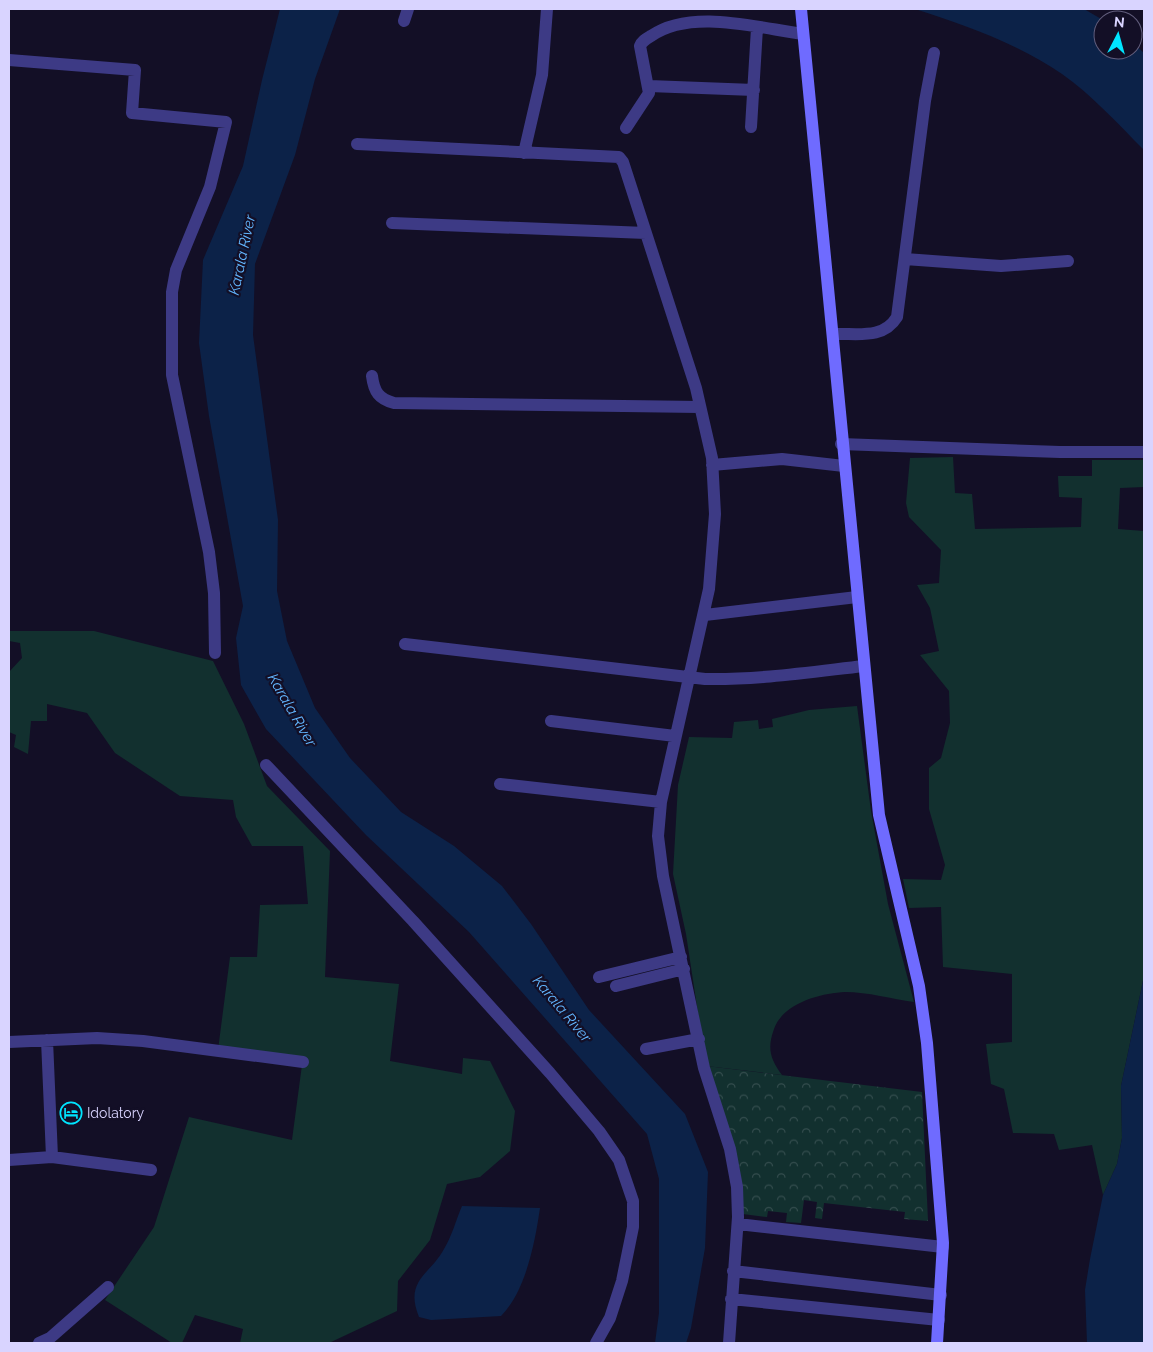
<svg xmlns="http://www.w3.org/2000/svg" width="1153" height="1352" font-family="Raleway,sans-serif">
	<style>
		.grass { fill: #12302f }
		.park { fill: url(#park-crowns) }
		.water { fill: #0c2248 }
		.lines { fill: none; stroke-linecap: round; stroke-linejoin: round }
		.minor { stroke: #3d3a85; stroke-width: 12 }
		.secondary { stroke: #6f6bff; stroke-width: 12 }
		.labels { text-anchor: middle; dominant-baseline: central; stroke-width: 4.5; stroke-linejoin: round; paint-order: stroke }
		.poi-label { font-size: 14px; fill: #d9d4ff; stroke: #130f26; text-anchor: start }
		.water-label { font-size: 15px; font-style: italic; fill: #62b6ff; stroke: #130f26 }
	</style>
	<defs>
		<pattern id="park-crowns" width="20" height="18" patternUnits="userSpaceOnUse" patternTransform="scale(1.25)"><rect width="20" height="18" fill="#12302f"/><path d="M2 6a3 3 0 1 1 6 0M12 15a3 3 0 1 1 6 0" fill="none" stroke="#344d4e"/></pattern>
	</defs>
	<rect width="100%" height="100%" fill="#130f26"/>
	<!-- grass -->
	<path class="grass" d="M953 457 955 493 972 494 975 529 1081 527 1082 498 1059 497 1058 476H1092V460H1144V487L1120 488 1118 529 1144 531V976L1121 1086 1122 1138 1117 1164 1103 1195 1092 1145 1059 1150 1054 1134 1013 1133 1004 1089 991 1084 986 1044 1012 1042V974L943 967 941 907 909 908 903 879 941 880 945 865 929 809V768L941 758 950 723 949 691 920 655 939 651 930 608 917 585 939 583 941 550 909 517 906 503 910 458Z
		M9 631H94L213 661 244 724 267 786 330 851 325 977 399 984 390 1061 462 1074 463 1058 490 1061 515 1111 510 1151 480 1177 447 1184 430 1240 398 1281 397 1311 329 1343H240L243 1329 195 1315 182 1343H172L105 1300 154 1227 189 1117 292 1140 302 1065 218 1050 230 957H257L260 905 308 904 303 846H252L236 817 233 800 180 796 115 753 87 713 47 704V721H31L28 754 14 747 16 735 9 732V672L22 658 20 643 9 641Z
		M857 706 871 811 888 904 914 1002C892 999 868 992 845 992 821 993 783 1003 774 1029 767 1048 770 1059 782 1075L706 1066 686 934 673 874 678 785 689 737 732 738 734 722 758 720 759 729 773 727 772 719 809 710Z"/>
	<!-- park -->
	<path class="park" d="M706 1066 922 1092 928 1221 904 1219 905 1212 824 1203 822 1219 815 1218 817 1202 804 1200 801 1223 786 1222 787 1213 768 1211 767 1217 743 1214Z"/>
	<!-- water -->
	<path class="water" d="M280 9H340L315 79 295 155 255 264 253 335 278 520 277 591 287 641 315 708 350 758 401 812 454 846 502 886 531 924 589 1010 685 1114 708 1172 705 1248 691 1328 686 1343H655L659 1313V1179L647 1134 469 932 366 835 266 729 241 685 236 638 243 606 209 416 199 343 203 260 243 166 262 80Z
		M915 9H1084L1103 20V50H1133V43L1144 53V150C1118 124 1092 95 1062 74 1021 45 963 24 915 9Z
		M1144 976V1343H1087L1085 1290 1090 1259 1103 1195 1117 1164 1122 1138 1121 1086Z
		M462 1206 540 1208C535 1242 526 1291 501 1316L431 1320 419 1317C404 1280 430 1275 444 1249 452 1236 456 1220 462 1206Z"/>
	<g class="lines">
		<!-- minor -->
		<path class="minor" d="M404 21 408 9
			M9 60 135 70 132 113 226 122 210 187 176 270 172 292V375L209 552 214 593 215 653
			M649 86 754 90
			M751 127 757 28
			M626 128 649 93 640 46C642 41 646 39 651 36 691 8 758 28 803 34
			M357 144 619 157 623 162 696 388 712 458 715 514 709 589 661 802 658 836 663 876 704 1068 730 1149 737 1187 738 1217 729 1343
			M524 153 542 75 547 9
			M392 223 646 233
			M905 259 1001 266 1068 261
			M833 334C857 333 883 340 897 317L925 101 934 53
			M372 376C374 392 379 399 394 403L700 407
			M841 444 1060 452H1144
			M712 465 782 459 844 466
			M705 615 857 597
			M405 644 705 679C758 680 811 672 864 666
			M551 721 675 736
			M266 765 413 921 550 1073 599 1131 619 1160 633 1201V1227L622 1281 610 1318 596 1343
			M500 784 661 802
			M599 977 681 957
			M616 986 684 969
			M47 1040 52 1157
			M9 1042 97 1038 143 1041 303 1062
			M646 1049 699 1039
			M9 1160 52 1157 151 1170
			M738 1224 943 1247
			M733 1271 941 1295
			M731 1299 939 1320
			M39 1343 50 1338 108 1287"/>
		<!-- secondary -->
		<path class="secondary" d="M801 9 879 815 919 986 927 1043 943 1243 937 1343"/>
	</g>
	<!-- icons -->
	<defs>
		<g id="hotel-ring" transform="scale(1.125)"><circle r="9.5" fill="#130f26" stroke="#00e5ff" stroke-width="1.5"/><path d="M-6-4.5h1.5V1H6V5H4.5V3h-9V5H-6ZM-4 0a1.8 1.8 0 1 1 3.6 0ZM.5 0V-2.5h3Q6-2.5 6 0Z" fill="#00e5ff"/></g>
	</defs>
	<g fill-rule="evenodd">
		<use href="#hotel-ring" x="71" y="1113"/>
	</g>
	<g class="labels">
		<!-- poi labels -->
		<g class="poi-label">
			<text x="87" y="1113">Idolatory</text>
		</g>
		<!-- water labels -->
		<g class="water-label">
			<text transform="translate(242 255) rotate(-78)">Karala River</text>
			<text transform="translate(292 710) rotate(60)">Karala River</text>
			<text transform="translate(562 1009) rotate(50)">Karala River</text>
		</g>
	</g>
	<!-- border -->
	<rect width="1153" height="1352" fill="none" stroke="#d9d4ff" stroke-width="20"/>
	<!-- north arrow -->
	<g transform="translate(1118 35) rotate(6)"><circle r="24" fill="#130f26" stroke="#625e7d"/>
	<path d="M0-4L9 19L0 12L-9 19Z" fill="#00e5ff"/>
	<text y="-8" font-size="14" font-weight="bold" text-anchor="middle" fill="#d9d4ff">N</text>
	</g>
</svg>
